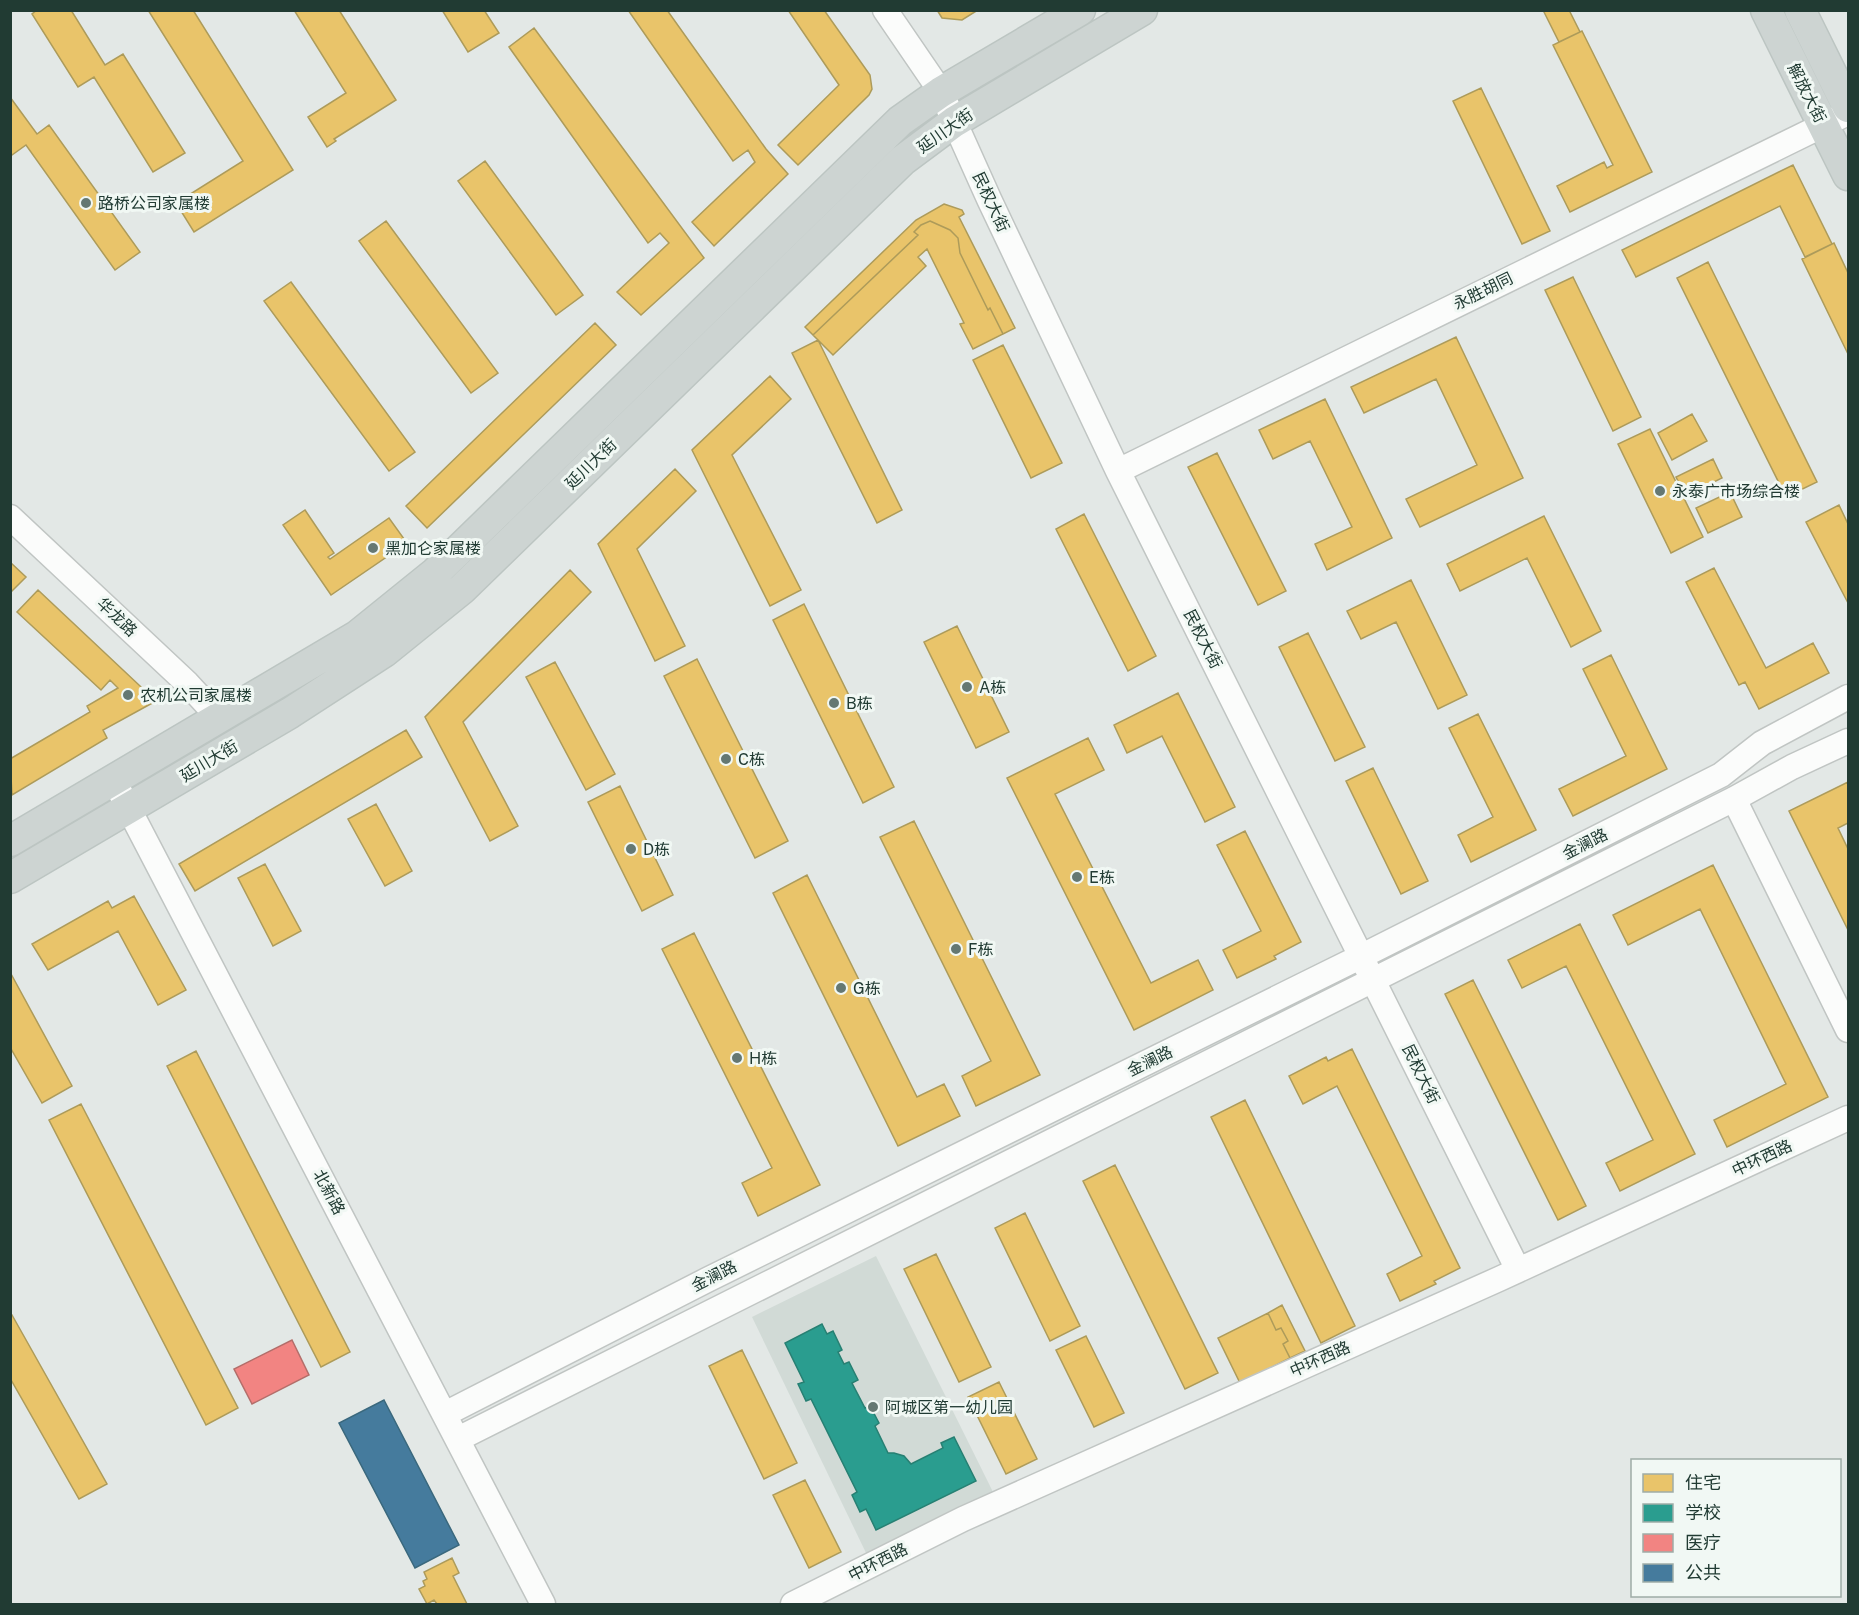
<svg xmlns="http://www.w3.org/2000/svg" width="1859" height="1615" font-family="'Public Sans','Noto Sans SC',sans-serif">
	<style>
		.built { fill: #d1dad6 }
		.homes { fill: #e9c46a; stroke: #ad9b5a; stroke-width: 1.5 }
		.schools { fill: #2a9d8f; stroke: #278073; stroke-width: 1.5 }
		.health { fill: #f28482; stroke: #b36e6a; stroke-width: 1.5 }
		.public { fill: #457b9d; stroke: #3a687d; stroke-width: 1.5 }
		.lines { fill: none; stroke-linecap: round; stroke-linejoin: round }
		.minor-casing { stroke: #c0c5c3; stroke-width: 27 }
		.major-casing { stroke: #bcc5c2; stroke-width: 33 }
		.minor { stroke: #fbfcfb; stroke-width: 24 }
		.major { stroke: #cdd4d2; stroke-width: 30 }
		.poi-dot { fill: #657872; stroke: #f1f8f4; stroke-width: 2 }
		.labels { text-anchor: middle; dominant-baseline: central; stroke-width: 6; stroke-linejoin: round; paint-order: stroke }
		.street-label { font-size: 16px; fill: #213b33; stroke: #f1f8f4 }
		.poi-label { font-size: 16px; fill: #213b33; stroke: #f1f8f4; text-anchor: start }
	</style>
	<rect width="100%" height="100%" fill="#e3e8e6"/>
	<!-- built -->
	<path class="built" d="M876 1256 995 1496 868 1557 752 1317Z"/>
	<!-- homes -->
	<path class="homes" d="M37 10H71L105 65 123 54 185 153 153 172 94 77 78 87 32 14Z
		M148 10H193L293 170 194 232 176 203 243 161Z
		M294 10H339L396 100 334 139 336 141 327 147 308 117 346 93Z
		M442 10H484L499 33 468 52Z
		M628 10H667L766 149 788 174 714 246 692 222 755 162 748 150 733 161Z
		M788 10H824L870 75 872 89 869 95 798 165 778 145 839 85Z
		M937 10H978L962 20 942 18Z
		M1543 10H1569L1580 32 1559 42Z
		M534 28 704 258 641 315 617 292 669 243 660 233 648 243 509 47Z
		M1582 31 1652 172 1570 212 1557 186 1604 162 1607 168 1613 165 1553 45Z
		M1481 88 1550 231 1522 244 1453 101Z
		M10 97 37 134 49 125 140 252 115 270 26 145 12 155 10 152Z
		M485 161 583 295 556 315 458 181Z
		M1793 165 1832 244 1805 257 1780 206 1636 277 1622 250Z
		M944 204 962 210 964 214 959 217 1015 328 1003 334 990 308 988 310 960 253 958 238 950 230 930 221 921 225 914 232 918 235 813 335 805 327 916 220Z
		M386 221 498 373 471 393 359 241Z
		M930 221 950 230 958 238 960 253 988 310 990 308 1003 334 973 349 960 324 964 323 927 249 918 257 926 266 833 355 813 335 918 235 914 232 921 225Z
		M1834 243 1848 273V354L1802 259Z
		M1708 262 1817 482 1786 497 1677 278Z
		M1573 277 1641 417 1613 431 1545 290Z
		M291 282 415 452 389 471 264 301Z
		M595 323 616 345 427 528 406 506Z
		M1456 337 1523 478 1420 527 1406 499 1477 465 1436 379 1364 413 1351 387Z
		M818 340 902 510 877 523 792 353Z
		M1003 345 1062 463 1031 478 973 360Z
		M770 376 791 399 732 455 801 590 770 606 692 450Z
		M1325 399 1392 538 1327 570 1315 544 1352 527 1310 441 1273 459 1259 430Z
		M1692 414 1707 441 1672 460 1658 433Z
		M1650 429 1703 537 1671 553 1618 444Z
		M1217 453 1286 591 1258 605 1188 467Z
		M1713 459 1722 478 1686 496 1676 477Z
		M675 469 696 491 637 549 685 646 655 661 598 544Z
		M1730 492 1742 517 1708 533 1696 508Z
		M1839 505 1848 524V603L1806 522Z
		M305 510 334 553 328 557 330 559 389 518 407 543 331 595 283 525Z
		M1084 514 1156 656 1128 671 1056 529Z
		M1544 516 1601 631 1571 647 1527 558 1460 591 1447 564Z
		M10 562 26 577 10 593Z
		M1714 568 1766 668 1813 643 1829 673 1759 709 1745 682 1739 685 1686 582Z
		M570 570 591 592 463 722 518 826 490 841 425 717Z
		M1411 580 1467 695 1438 709 1396 622 1361 639 1347 611Z
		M38 590 156 701 103 730 107 738 12 795 10 759 90 712 87 706 118 688 110 680 101 690 17 612Z
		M804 604 894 787 863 803 773 620Z
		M957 626 1009 732 976 748 924 642Z
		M1308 633 1365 747 1335 761 1279 647Z
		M1611 655 1667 769 1573 816 1559 789 1626 756 1583 669Z
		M697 659 788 841 755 858 664 676Z
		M555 662 615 774 586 790 526 677Z
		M1178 693 1235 807 1205 822 1162 736 1127 753 1114 725Z
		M1478 714 1536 830 1471 862 1458 835 1493 817 1449 728Z
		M406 730 422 757 195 891 179 864Z
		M1088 738 1104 770 1055 794 1151 983 1198 960 1213 990 1134 1030 1007 778Z
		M1373 768 1428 881 1401 894 1346 781Z
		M1848 782V823L1838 828 1848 849V930L1789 811Z
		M620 786 673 895 642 911 588 802Z
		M376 804 412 871 385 886 348 819Z
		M914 821 1040 1075 976 1106 962 1076 991 1061 880 837Z
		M1245 831 1301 942 1274 956 1276 959 1237 978 1223 950 1261 931 1217 845Z
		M265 864 301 931 273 946 238 878Z
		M1713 865 1828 1097 1727 1147 1714 1120 1786 1084 1700 909 1628 945 1613 915Z
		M807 875 917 1097 944 1084 960 1116 898 1146 773 893Z
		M134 896 186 990 158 1005 118 931 48 970 32 944 108 901 112 908Z
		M1580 924 1695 1154 1620 1191 1606 1163 1653 1140 1566 966 1522 988 1508 960Z
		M694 933 820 1185 758 1216 742 1183 772 1168 662 949Z
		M10 972 72 1086 42 1103 10 1047Z
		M1473 980 1586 1206 1558 1220 1445 994Z
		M1352 1049 1460 1268 1434 1281 1436 1284 1400 1301 1387 1274 1422 1256 1337 1086 1303 1104 1289 1076 1326 1057 1328 1061Z
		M196 1051 350 1352 321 1367 167 1066Z
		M1245 1100 1355 1326 1321 1343 1211 1117Z
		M81 1104 238 1408 206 1425 49 1120Z
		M1115 1165 1218 1373 1185 1389 1083 1181Z
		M1025 1213 1080 1326 1050 1341 995 1228Z
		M936 1254 991 1367 959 1382 904 1269Z
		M1282 1305 1305 1351 1290 1358 1283 1344 1288 1341 1281 1328 1276 1330 1268 1313Z
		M1268 1313 1276 1330 1281 1328 1288 1341 1283 1344 1290 1358 1240 1383 1218 1338Z
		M12 1315 107 1484 79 1499 10 1378V1316Z
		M1086 1336 1124 1413 1094 1427 1056 1350Z
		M742 1350 797 1463 764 1479 709 1366Z
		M999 1382 1037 1459 1006 1474 968 1397Z
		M805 1480 841 1552 809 1568 773 1495Z
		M452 1558 459 1573 453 1576 467 1604H437L434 1600 427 1604 419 1589 425 1586 423 1581 427 1579 424 1572Z"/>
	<!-- schools -->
	<path class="schools" d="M822 1324 827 1334 833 1331 842 1350 838 1352 844 1364 849 1362 858 1380 852 1383 865 1408 870 1406 879 1423 875 1426 888 1453H894L904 1456 911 1464 943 1448 941 1443 954 1437 976 1481 876 1530 866 1509 860 1512 852 1495 857 1492 811 1399 806 1401 798 1384 804 1382 785 1343Z"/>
	<!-- health -->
	<path class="health" d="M292 1340 309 1375 252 1404 234 1369Z"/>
	<!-- public -->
	<path class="public" d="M384 1400 459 1545 415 1568 339 1423Z"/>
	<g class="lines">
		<!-- minor casing -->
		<g class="minor-casing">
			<path id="minor" d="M885 10 941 92 989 199 1118 471 1518 1270
				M1118 471 1848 113
				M10 517 187 683 220 719
				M120 792 543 1604
				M1734 799 1848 1030
				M445 1414 707 1280 1362 956 1721 775 1762 743 1848 697
				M458 1439 1734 799 1792 767 1848 741
				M793 1604 963 1519 1499 1279 1848 1118"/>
		</g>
		<!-- major casing -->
		<g class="major-casing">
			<path id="major" d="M1766 10 1848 175
				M1800 10 1848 107
				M10 841 357 636 435 573 900 121 941 92 1080 10
				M10 878 290 713 384 652 462 589 903 160 954 122 1142 10"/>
		</g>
		<!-- minor -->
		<use href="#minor" class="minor"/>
		<!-- major -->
		<use href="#major" class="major"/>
	</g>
	<!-- markers -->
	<g class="poi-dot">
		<circle cx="86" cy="203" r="6"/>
		<circle cx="1660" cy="491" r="6"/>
		<circle cx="373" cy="548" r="6"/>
		<circle cx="967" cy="687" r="6"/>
		<circle cx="128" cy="695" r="6"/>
		<circle cx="834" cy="703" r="6"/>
		<circle cx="726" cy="759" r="6"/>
		<circle cx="631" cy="849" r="6"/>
		<circle cx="1077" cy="877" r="6"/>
		<circle cx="956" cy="949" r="6"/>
		<circle cx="841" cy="988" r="6"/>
		<circle cx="737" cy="1058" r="6"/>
		<circle cx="873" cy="1407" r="6"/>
	</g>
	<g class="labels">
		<!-- street labels -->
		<g class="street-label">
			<text transform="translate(1807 93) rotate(63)">解放大街</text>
			<text transform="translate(945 131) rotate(-35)">延川大街</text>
			<text transform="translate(991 202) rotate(65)">民权大街</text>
			<text transform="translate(1483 291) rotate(-26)">永胜胡同</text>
			<text transform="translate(591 464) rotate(-44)">延川大街</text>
			<text transform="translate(117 617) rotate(43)">华龙路</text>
			<text transform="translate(1203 639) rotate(63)">民权大街</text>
			<text transform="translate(209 761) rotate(-31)">延川大街</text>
			<text transform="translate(1585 844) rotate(-27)">金澜路</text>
			<text transform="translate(1150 1061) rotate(-26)">金澜路</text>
			<text transform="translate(1421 1074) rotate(64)">民权大街</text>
			<text transform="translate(1762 1158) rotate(-25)">中环西路</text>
			<text transform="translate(329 1192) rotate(62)">北新路</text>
			<text transform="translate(714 1276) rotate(-27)">金澜路</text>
			<text transform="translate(1320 1359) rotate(-24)">中环西路</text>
			<text transform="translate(878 1562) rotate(-27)">中环西路</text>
		</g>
		<!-- poi labels -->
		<g class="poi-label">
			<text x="98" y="203">路桥公司家属楼</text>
			<text x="1672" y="491">永泰广市场综合楼</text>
			<text x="385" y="548">黑加仑家属楼</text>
			<text x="979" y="687">A栋</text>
			<text x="140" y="695">农机公司家属楼</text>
			<text x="846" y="703">B栋</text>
			<text x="738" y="759">C栋</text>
			<text x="643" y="849">D栋</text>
			<text x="1089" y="877">E栋</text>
			<text x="968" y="949">F栋</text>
			<text x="853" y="988">G栋</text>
			<text x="749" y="1058">H栋</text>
			<text x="885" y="1407">阿城区第一幼儿园</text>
		</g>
	</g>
	<!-- border -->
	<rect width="1859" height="1615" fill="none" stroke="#213b33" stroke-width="24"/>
	<!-- legend -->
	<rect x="1631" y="1459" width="210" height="138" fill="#f1f8f4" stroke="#9eaca7" stroke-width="1.5"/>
	<rect x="1643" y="1474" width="30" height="18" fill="#e9c46a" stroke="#9eaca7" stroke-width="1.5"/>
	<text x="1685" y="1489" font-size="18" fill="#213b33">住宅</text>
	<rect x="1643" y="1504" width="30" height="18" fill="#2a9d8f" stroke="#9eaca7" stroke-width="1.5"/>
	<text x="1685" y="1519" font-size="18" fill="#213b33">学校</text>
	<rect x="1643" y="1534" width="30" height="18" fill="#f28482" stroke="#9eaca7" stroke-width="1.5"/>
	<text x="1685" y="1549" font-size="18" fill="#213b33">医疗</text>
	<rect x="1643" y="1564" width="30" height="18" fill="#457b9d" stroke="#9eaca7" stroke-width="1.5"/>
	<text x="1685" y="1579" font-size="18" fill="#213b33">公共</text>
</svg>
